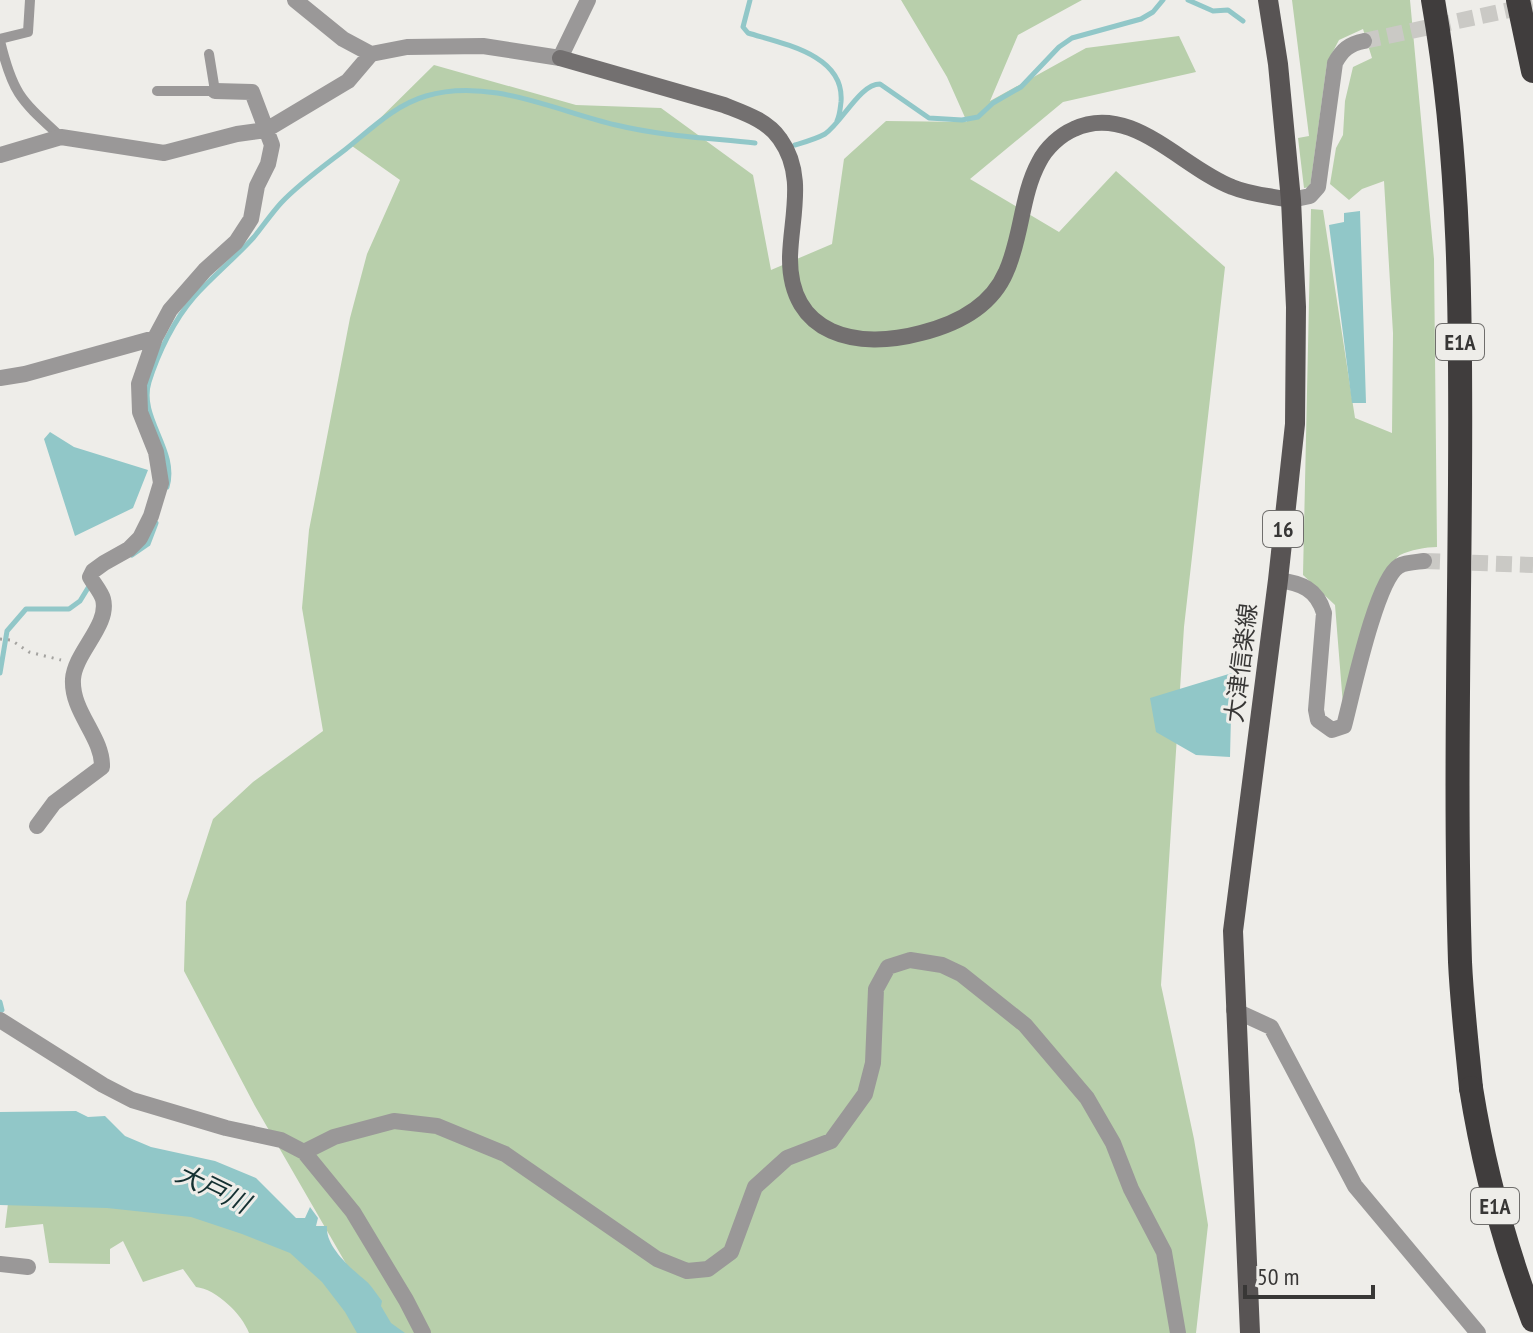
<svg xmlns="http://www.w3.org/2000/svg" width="1533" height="1333" font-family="'PT Sans Narrow','Noto Sans JP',sans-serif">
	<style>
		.green { fill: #b8cfab }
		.water { fill: #91c7c8 }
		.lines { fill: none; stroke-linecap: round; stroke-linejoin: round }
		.stream { stroke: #91c7c8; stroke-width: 5 }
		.street-tunnel { stroke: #cac9c5; stroke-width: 16; stroke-dasharray: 16 8; stroke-linecap: butt }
		.path { stroke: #a4a3a0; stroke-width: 3; stroke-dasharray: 2 6; stroke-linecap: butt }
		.lane { stroke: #9a9898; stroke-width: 10 }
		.street { stroke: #9a9898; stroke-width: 16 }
		.secondary { stroke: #737070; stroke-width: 16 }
		.primary { stroke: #585454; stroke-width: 20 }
		.highway { stroke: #403d3d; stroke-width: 24 }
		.highway-bridge { stroke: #403d3d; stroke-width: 24 }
		.labels { text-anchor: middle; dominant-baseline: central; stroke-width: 6; stroke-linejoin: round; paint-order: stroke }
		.shield { fill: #eeede9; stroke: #6f6e6c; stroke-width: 2 }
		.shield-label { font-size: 22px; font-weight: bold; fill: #383736 }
		.street-label { font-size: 24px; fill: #383736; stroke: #eeede9 }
		.water-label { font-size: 26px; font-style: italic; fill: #143031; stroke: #eeede9 }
	</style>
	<rect width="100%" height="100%" fill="#eeede9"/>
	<!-- green -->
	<path class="green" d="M901 0H1082L1018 35 990 101 1086 48 1179 36 1196 72 1063 102 970 179 1059 232 1116 171 1225 267 1184 627 1161 985 1194 1139 1208 1225 1196 1333H386L255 1106 184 971 186 902 213 819 253 782 323 731 302 608 309 530 350 318 367 254 400 180 352 146 434 65 576 105 661 108 753 175 771 270 832 244 844 159 886 121 967 122 947 77Z
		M1292 0H1410L1434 259 1437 547C1426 547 1410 550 1400 555 1381 567 1352 678 1343 705L1335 605 1303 575 1311 209 1323 210 1355 418 1392 433 1393 333 1384 181 1362 189 1349 200 1330 184 1336 148 1343 135 1345 101 1353 67 1372 58 1363 29 1339 40 1327 63 1310 187 1304 188 1298 138 1309 136Z
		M9 1195H116L290 1241 371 1333H249C242 1314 216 1289 196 1287L183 1269 143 1282 123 1241 110 1249V1264L49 1263 43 1224 5 1228Z"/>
	<!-- water -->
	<path class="water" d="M1360 211 1366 403H1352L1329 225 1344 222V213Z
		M50 432 74 447 148 470 133 508 75 536 44 439Z
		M1232 673 1230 757 1196 755 1156 732 1150 698Z
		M76 1111 88 1117 105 1116 125 1136 151 1147 215 1161 256 1178 296 1218H305L310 1207 318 1218 316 1226H327C325 1247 352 1269 366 1281 372 1286 377 1295 382 1301L381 1306 391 1323 405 1333H357L345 1312 322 1282 290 1253 242 1234 191 1217 107 1208 0 1205V1112Z"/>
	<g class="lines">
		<!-- stream -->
		<path class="stream" d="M750 0 743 27 748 33C784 44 845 55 841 102 840 110 840 114 837 121
			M1188 0 1213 11 1228 10 1243 21
			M795 145C805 142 816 139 825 134 843 121 860 84 880 84L929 118 962 120 978 117 993 103 1021 87 1059 47 1072 38 1141 19 1153 12 1163 0
			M167 487C178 450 138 418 149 382 158 353 174 320 194 297 213 276 235 258 254 237 263 226 271 214 281 203 300 183 324 166 346 149 371 129 395 105 426 96 489 77 556 111 616 125 661 136 709 138 755 143
			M132 555 148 544 156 523
			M0 673 7 631 26 609H69L80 601 91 583
			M0 1002 2 1010"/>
		<!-- street-tunnel -->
		<path class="street-tunnel" d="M1364 41 1533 5
			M1424 561 1533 565"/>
		<!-- path -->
		<path class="path" d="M0 639 11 640 29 652 61 660"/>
		<!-- lane -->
		<path class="lane" d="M0 39 28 32 30 0
			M0 41C13 95 21 100 61 137
			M157 91H215L209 54"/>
		<!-- street -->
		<path class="street" d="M295 0 343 39 371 54
			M0 155 61 137 164 153 237 134 266 130 348 81 371 54 407 47 483 46 560 58 588 0
			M1291 200 1310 196 1318 187 1335 63C1342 50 1349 44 1364 41
			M0 378 25 374 155 338
			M1278 580C1301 583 1317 589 1324 613L1316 710 1318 720 1332 730 1344 726C1352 696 1376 580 1399 566 1406 562 1417 562 1424 561
			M37 826 54 803 102 767C103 737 71 712 73 679 75 652 110 625 103 599 101 592 94 584 90 577L93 571 104 563 129 549 140 538 151 516 161 483 156 452 140 412 139 384 155 338 170 310 205 270 236 242 251 219 257 186 268 164 272 145 252 92 215 91
			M1234 1010 1271 1027 1355 1186 1478 1333
			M0 1020 103 1085 132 1100 226 1128 281 1140 304 1152 353 1212 406 1300 423 1333
			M304 1152 334 1137 394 1121 437 1126 505 1154 657 1259 687 1271 708 1269 731 1252 755 1187 787 1158 831 1141 865 1094 873 1063 876 989 888 967 910 960 942 965 961 974 1025 1025 1087 1098 1113 1143 1131 1189 1164 1252 1178 1333
			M0 1264 28 1267"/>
		<!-- secondary -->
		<path class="secondary" d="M560 58 724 105C744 113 767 120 780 139 806 175 791 217 790 257 789 336 858 350 921 333 957 324 991 307 1006 272 1022 237 1021 195 1039 162 1046 148 1060 135 1074 129 1131 102 1182 168 1232 187 1251 195 1272 196 1291 200"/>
		<!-- primary -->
		<path class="primary" d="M1250 1333 1233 931 1278 580 1295 424 1296 307 1291 200 1278 64 1268 0"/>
		<!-- highway -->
		<path class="highway" d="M1433 0C1461 159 1461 322 1460 483 1459 643 1455 802 1460 962 1462 1004 1467 1046 1471 1088
			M1518 0 1533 71"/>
		<!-- highway-bridge -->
		<path class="highway-bridge" d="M1471 1088C1484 1169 1504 1244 1533 1320"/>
	</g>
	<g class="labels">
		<!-- shield labels -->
		<g class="shield">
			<rect x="1436" y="324" width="48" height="36" rx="6"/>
			<rect x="1263" y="511" width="40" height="36" rx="6"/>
			<rect x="1471" y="1188" width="48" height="36" rx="6"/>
		</g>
		<g class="shield-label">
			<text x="1460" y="342">E1A</text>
			<text x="1283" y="529">16</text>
			<text x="1495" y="1206">E1A</text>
		</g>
		<!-- street labels -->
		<g class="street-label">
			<text transform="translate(1241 663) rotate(-83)">大津信楽線</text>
		</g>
		<!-- water labels -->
		<g class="water-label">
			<text transform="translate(213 1188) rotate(26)">大戸川</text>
		</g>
	</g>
	<!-- scale -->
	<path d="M1245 1285v12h128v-12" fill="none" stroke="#383736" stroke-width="4"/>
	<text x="1257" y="1285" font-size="24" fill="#383736" stroke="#eeede9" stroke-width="6" paint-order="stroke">50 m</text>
</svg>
